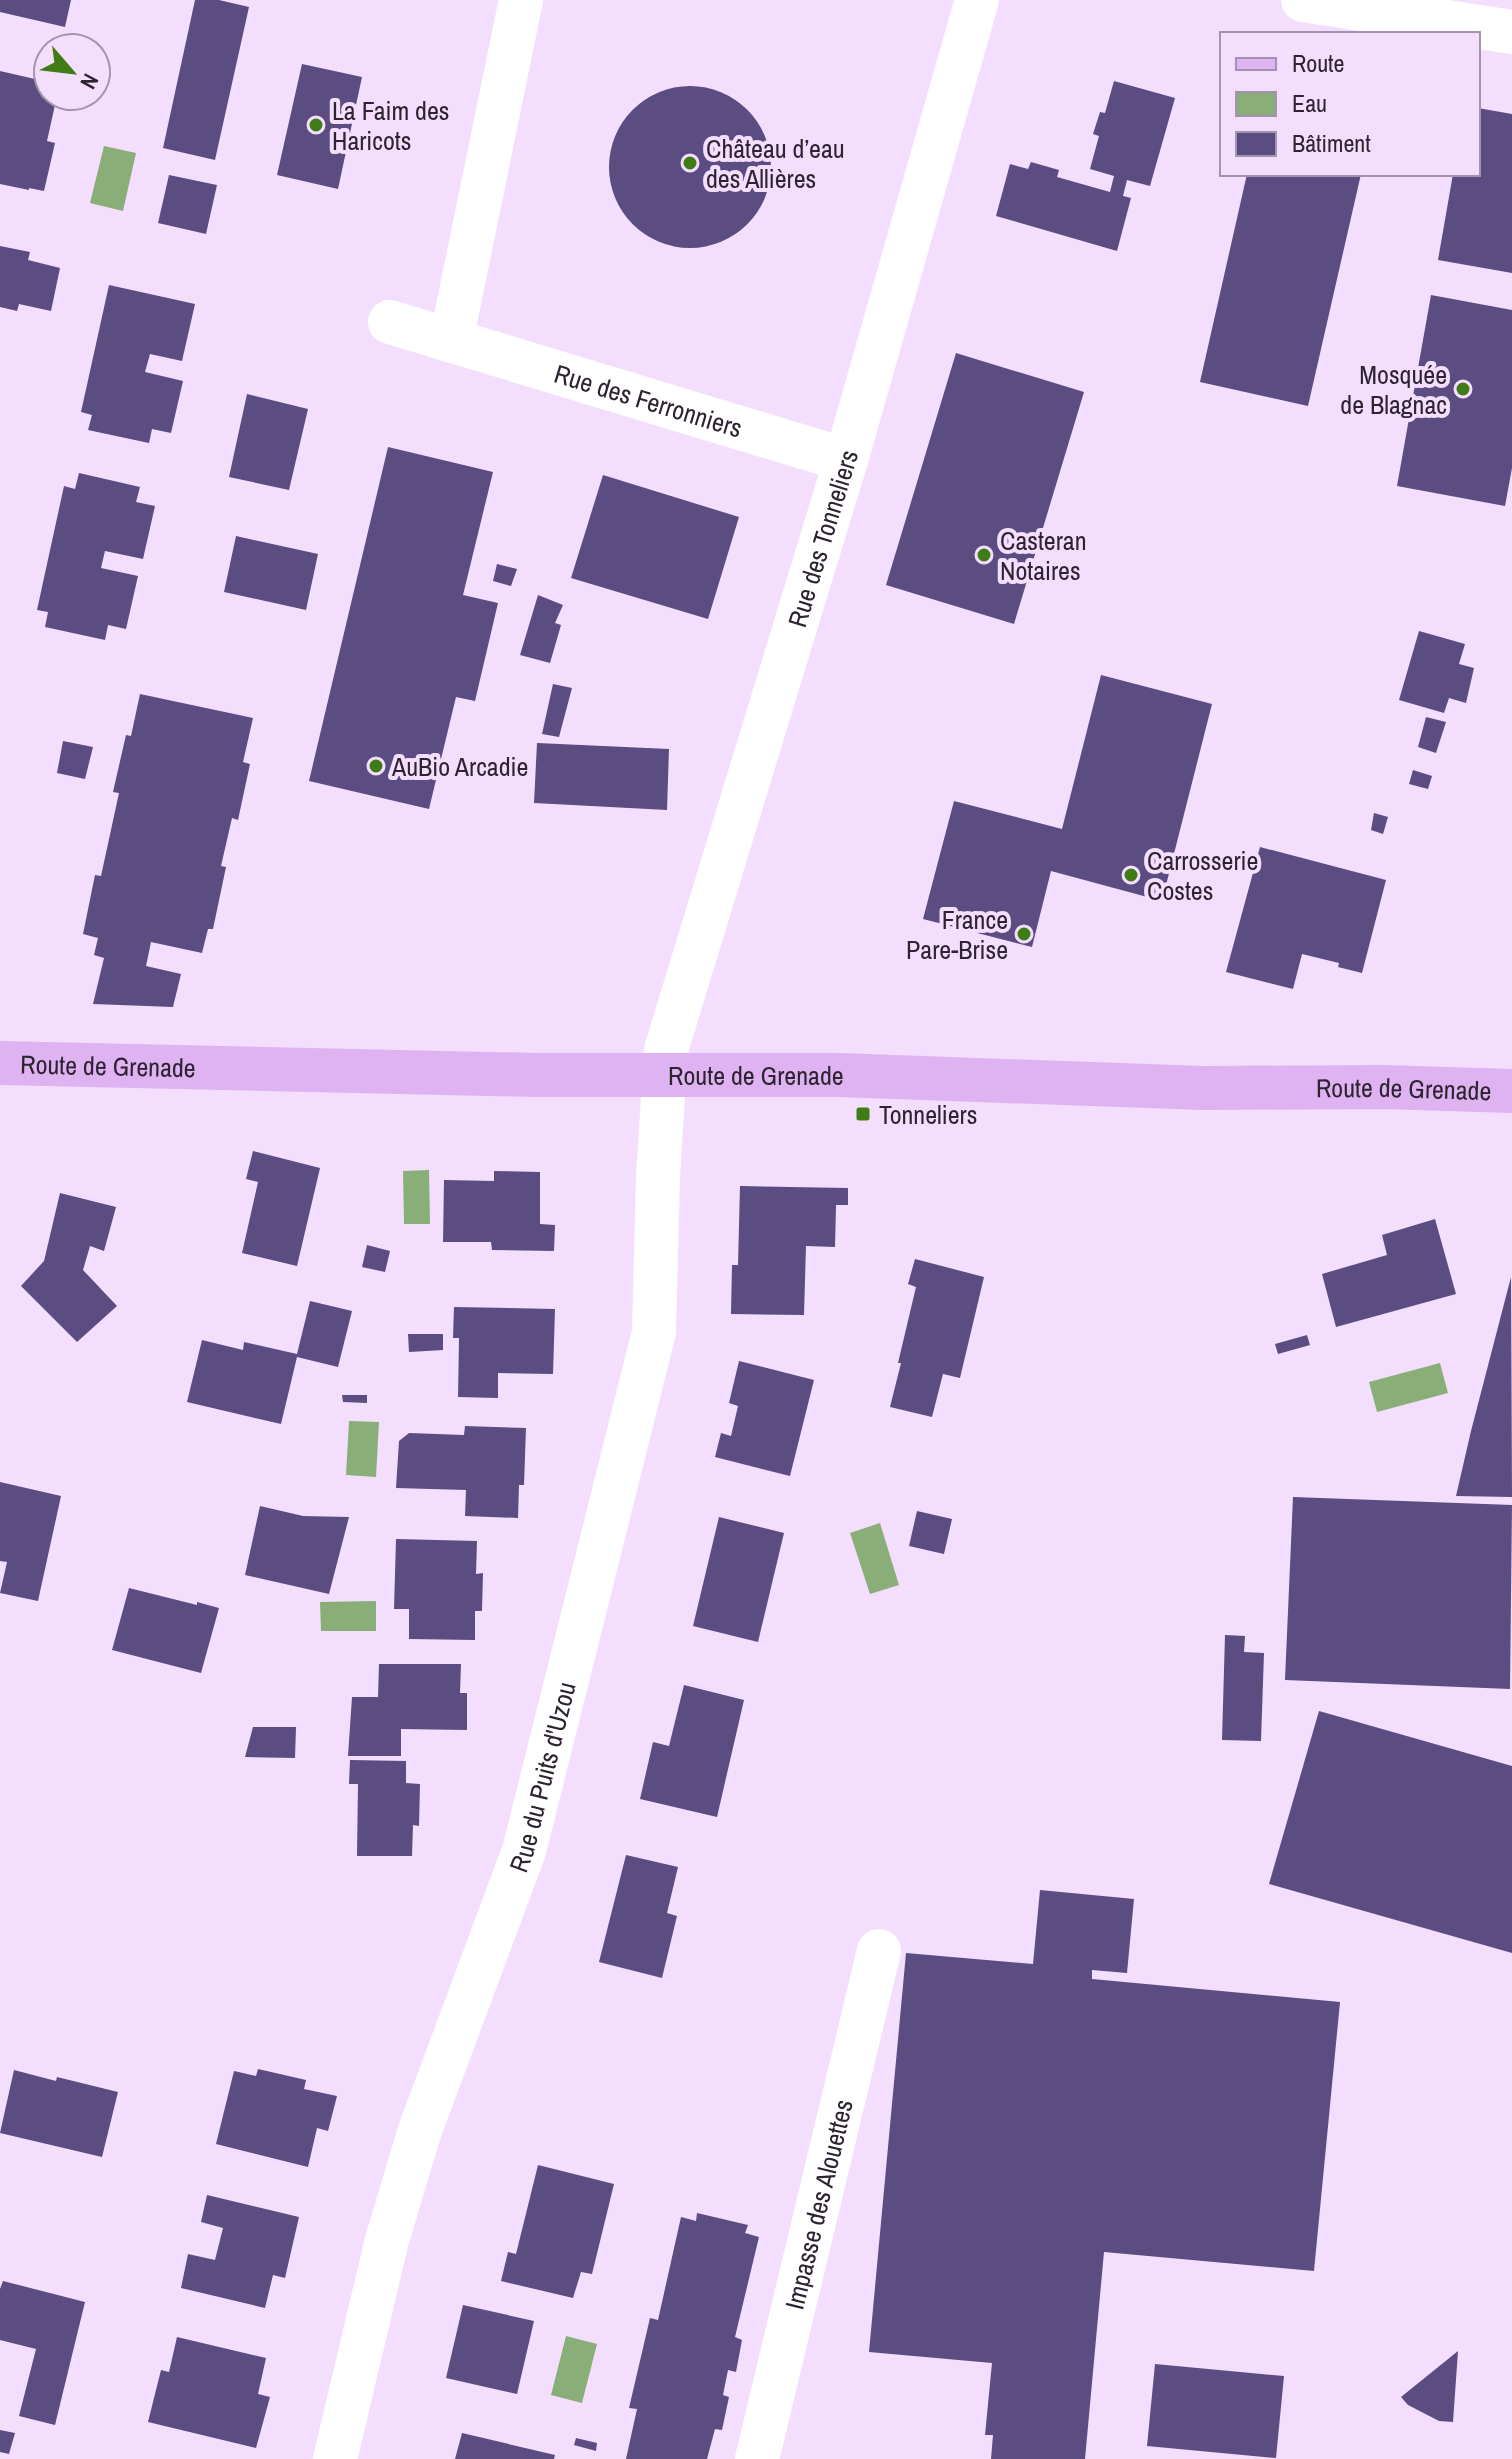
<svg xmlns="http://www.w3.org/2000/svg" width="1512" height="2459" font-family="'Archivo Narrow',sans-serif">
	<style>
		.water { fill: #89ae78 }
		.building { fill: #5b4c81 }
		.lines { fill: none; stroke-linecap: round; stroke-linejoin: round }
		.minor { stroke: #fff; stroke-width: 44 }
		.major { stroke: #dfb2f1; stroke-width: 44 }
		.poi-dot { fill: #407c16; stroke: #f4defe; stroke-width: 3 }
		.labels { text-anchor: middle; dominant-baseline: central; stroke-width: 8; stroke-linejoin: round; paint-order: stroke }
		.poi-label { font-size: 26px; fill: #2d2331; stroke: #f4defe; text-anchor: start }
		.street-label { font-size: 26px; fill: #2d2331; stroke: #f4defe }
	</style>
	<rect width="100%" height="100%" fill="#f4defe"/>
	<!-- water -->
	<path class="water" d="M104 146 136 153 123 211 90 203Z
		M429 1170 430 1224H404L403 1171Z
		M1440 1363 1448 1393 1377 1412 1369 1382Z
		M349 1421 379 1422 376 1477 346 1475Z
		M880 1523 899 1585 870 1594 850 1533Z
		M376 1601V1631H321L320 1602Z
		M566 2336 597 2344 582 2403 551 2395Z"/>
	<!-- building -->
	<path class="building" d="M0 0H71L65 27 0 12Z
		M195 0H219L249 7 215 160 163 148Z
		M302 64 362 77 338 189 277 175Z
		M0 71 48 82V96H57L47 141 55 143 44 191 29 188V190L0 184Z
		M1114 81 1175 98 1150 186 1127 180 1123 196 1131 198 1117 251 996 216 1010 164 1028 169 1031 162 1059 170 1057 177 1110 192 1114 176 1090 169 1099 136 1093 134 1100 112 1105 113Z
		M609 167a81 81 0 1 1 162 0a81 81 0 1 1-162 0Z
		M1478 108 1512 114V273L1438 260 1453 174H1478Z
		M1247 174H1361L1308 406 1200 382Z
		M169 175 217 185 206 234 158 223Z
		M0 246 30 252 28 260 60 268 51 311 19 304 17 311 0 307Z
		M109 285 195 304 182 361 150 354 145 372 183 381 171 433 152 429 149 443 88 430 92 415 81 412Z
		M1431 295 1512 310V468L1505 506 1397 486Z
		M956 353 1084 392 1014 624 886 585Z
		M247 394 308 409 289 490 229 477Z
		M388 447 493 472 463 595 498 603 475 701 456 697 429 809 309 781Z
		M79 473 140 487 136 502 155 506 143 559 105 551 101 568 138 576 126 629 108 625 105 640 45 627 48 612 37 610 64 486 75 489Z
		M603 475 739 517 708 619 571 578Z
		M236 536 318 554 306 610 224 592Z
		M497 564 517 569 511 586 493 581Z
		M538 595 563 605 555 623 561 625 550 663 520 655Z
		M1419 631 1465 644 1459 664 1474 668 1466 703 1449 698 1444 713 1399 700Z
		M1101 675 1212 704 1162 901 1051 871 1032 947 923 919 954 801 1062 829Z
		M553 684 572 688 559 737 542 734Z
		M140 694 253 718 243 762 250 764 238 820 232 818 221 866 226 867 213 929H208L202 953 151 942 146 966 181 974 173 1007 93 1004 104 958 94 955 98 938 83 934 95 875 101 876 119 793 113 792 126 735 131 736Z
		M1426 717 1446 722 1436 753 1418 747Z
		M63 741 93 747 85 779 57 773Z
		M537 743 669 749 667 810 534 803Z
		M1413 770 1432 776 1428 789 1409 784Z
		M1374 813 1388 817 1383 834 1371 830Z
		M1260 847 1386 880 1362 973 1338 967 1339 963 1302 954 1293 989 1226 972Z
		M253 1151 320 1168 297 1266 242 1253 258 1182 246 1179Z
		M494 1171 540 1172V1224L555 1225 554 1251 492 1250 491 1242H443L444 1180 494 1181Z
		M740 1186 848 1188V1205H836L835 1247 806 1246 804 1315 731 1314 732 1265H738Z
		M60 1193 116 1207 104 1251 90 1246 83 1270 117 1306 77 1342 21 1286 44 1261Z
		M1435 1219 1456 1294 1336 1327 1322 1274 1387 1255 1382 1235Z
		M367 1245 390 1251 385 1272 362 1267Z
		M915 1259 984 1277 960 1378 943 1374 932 1417 890 1407 901 1363H898L916 1287 908 1284Z
		M1511 1277 1512 1497 1456 1496 1471 1431Z
		M310 1301 352 1311 338 1367 297 1357 281 1424 187 1402 202 1340 243 1350 244 1342 297 1354Z
		M454 1307 555 1309 553 1374 498 1373V1398L458 1397 459 1338H453Z
		M408 1334H443V1350L409 1352Z
		M1307 1335 1310 1345 1278 1354 1275 1344Z
		M739 1361 814 1380 790 1476 715 1457 721 1433 731 1436 738 1406 729 1403Z
		M342 1395H367V1403L343 1402Z
		M465 1426 526 1428 524 1485H519L518 1518 465 1516 466 1490 396 1488 399 1441 409 1433 464 1435Z
		M0 1482 61 1496 38 1601 0 1593 7 1562 0 1561Z
		M1293 1497 1512 1505 1510 1689 1285 1680Z
		M260 1506 303 1516 349 1517 329 1594 245 1575Z
		M917 1511 952 1519 944 1554 909 1546Z
		M719 1517 784 1533 758 1642 693 1626Z
		M396 1539 477 1541 476 1574 483 1573 482 1611H475V1640L409 1639V1609H394Z
		M129 1588 197 1605V1602L219 1608 201 1673 112 1650Z
		M1225 1635 1245 1636 1244 1652 1264 1653 1261 1741 1222 1740Z
		M379 1664H461L460 1693H467V1730L401 1729V1756H348L352 1697H378Z
		M684 1685 744 1700 717 1817 640 1799 653 1742 669 1746Z
		M1319 1711 1512 1766V1953L1269 1884Z
		M253 1727H296L295 1758 245 1757Z
		M350 1760 406 1761V1783L420 1784 419 1826 413 1825 412 1856H357L358 1784H349Z
		M626 1855 678 1867 667 1913 677 1916 662 1978 599 1962Z
		M1040 1890 1134 1899 1127 1973 1092 1970V1979L1340 2002 1314 2271 1104 2252 1085 2459H991L993 2435H985L992 2363 869 2352 906 1953 1033 1964Z
		M258 2069 306 2080 304 2089 337 2096 328 2131 317 2128 308 2167 216 2144 234 2071 256 2076Z
		M14 2070 56 2081 57 2077 118 2092 102 2157 0 2133Z
		M538 2165 614 2184 592 2274 581 2272 573 2298 501 2281 508 2252 516 2254Z
		M207 2195 299 2217 285 2278 273 2275 265 2308 181 2288 188 2254 215 2260 223 2228 201 2222Z
		M697 2213 748 2225 745 2233 759 2237 735 2337 742 2340 736 2372 728 2370 723 2395 729 2397 722 2430 715 2429 707 2459H626L637 2409 629 2408 650 2318 658 2320 681 2217 696 2221Z
		M3 2281 85 2302 55 2425 19 2416 36 2349 0 2340V2289Z
		M463 2305 534 2321 517 2394 446 2378Z
		M177 2337 266 2358 258 2394 270 2397 256 2448 148 2422 161 2370 169 2372Z
		M1458 2351 1453 2422 1439 2421 1408 2405 1401 2397Z
		M1155 2364 1284 2376 1276 2458 1147 2446Z
		M0 2430 15 2433 9 2454 0 2452Z
		M462 2433 555 2455 554 2459H455Z
		M576 2438 597 2443 596 2451 574 2445Z"/>
	<g class="lines">
		<!-- minor -->
		<g class="minor">
			<path d="M1303 0 1512 32"/>
			<path id="s1" d="M390 322 846 460"/>
			<path d="M451 341 521 0"/>
			<path id="s2" d="M335 2459 387 2240 420 2130 524 1851 654 1332 658 1176 666 1050 846 460 977 0"/>
			<path id="s3" d="M757 2459 879 1951"/>
		</g>
		<!-- major -->
		<path class="major" id="s4" d="M0 1063 537 1075H839L1203 1088 1383 1087 1512 1091"/>
	</g>
	<!-- markers -->
	<g class="poi-dot">
		<circle cx="316" cy="125" r="8"/>
		<circle cx="690" cy="163" r="8"/>
		<circle cx="1463" cy="389" r="8"/>
		<circle cx="984" cy="555" r="8"/>
		<circle cx="376" cy="766" r="8"/>
		<circle cx="1131" cy="875" r="8"/>
		<circle cx="1024" cy="934" r="8"/>
		<rect x="855" y="1106" width="16" height="16" rx="4"/>
	</g>
	<g class="labels">
		<!-- poi labels -->
		<g class="poi-label">
			<text x="332" y="110">La Faim des<tspan x="332" dy="30">Haricots</tspan></text>
			<text x="706" y="148">Château d’eau<tspan x="706" dy="30">des Allières</tspan></text>
			<text x="1447" y="374" text-anchor="end">Mosquée<tspan x="1447" dy="30">de Blagnac</tspan></text>
			<text x="1000" y="540">Casteran<tspan x="1000" dy="30">Notaires</tspan></text>
			<text x="392" y="766">AuBio Arcadie</text>
			<text x="1147" y="860">Carrosserie<tspan x="1147" dy="30">Costes</tspan></text>
			<text x="1008" y="919" text-anchor="end">France<tspan x="1008" dy="30">Pare-Brise</tspan></text>
			<text x="879" y="1114">Tonneliers</text>
		</g>
		<!-- street labels -->
		<g class="street-label">
			<text stroke="none"><textPath href="#s1" startOffset="270">Rue des Ferronniers</textPath></text>
			<text stroke="none"><textPath href="#s2" startOffset="1990">Rue des Tonneliers</textPath></text>
			<text stroke="none"><textPath href="#s4" startOffset="108">Route de Grenade</textPath></text>
			<text stroke="none"><textPath href="#s4" startOffset="756">Route de Grenade</textPath></text>
			<text stroke="none"><textPath href="#s4" startOffset="1404">Route de Grenade</textPath></text>
			<text stroke="none"><textPath href="#s2" startOffset="714">Rue du Puits d'Uzou</textPath></text>
			<text stroke="none"><textPath href="#s3" startOffset="262">Impasse des Alouettes</textPath></text>
		</g>
	</g>
	<!-- legend -->
	<rect x="1220" y="32" width="260" height="144" fill="#f4defe" stroke="#a493ac" stroke-width="2"/>
	<rect x="1236" y="58" width="40" height="12" fill="#dfb2f1" stroke="#a493ac" stroke-width="2"/>
	<text x="1292" y="72" font-size="24" fill="#2d2331">Route</text>
	<rect x="1236" y="92" width="40" height="24" fill="#89ae78" stroke="#a493ac" stroke-width="2"/>
	<text x="1292" y="112" font-size="24" fill="#2d2331">Eau</text>
	<rect x="1236" y="132" width="40" height="24" fill="#5b4c81" stroke="#a493ac" stroke-width="2"/>
	<text x="1292" y="152" font-size="24" fill="#2d2331">Bâtiment</text>
	<!-- north arrow -->
	<g transform="translate(72 72) rotate(118)"><circle r="38" fill="#f4defe" stroke="#a493ac" stroke-width="2"/>
	<path d="M0-6L14 30L0 20L-14 30Z" fill="#407c16"/>
	<text y="-12" font-size="22" font-weight="bold" text-anchor="middle" fill="#2d2331">N</text>
	</g>
</svg>
